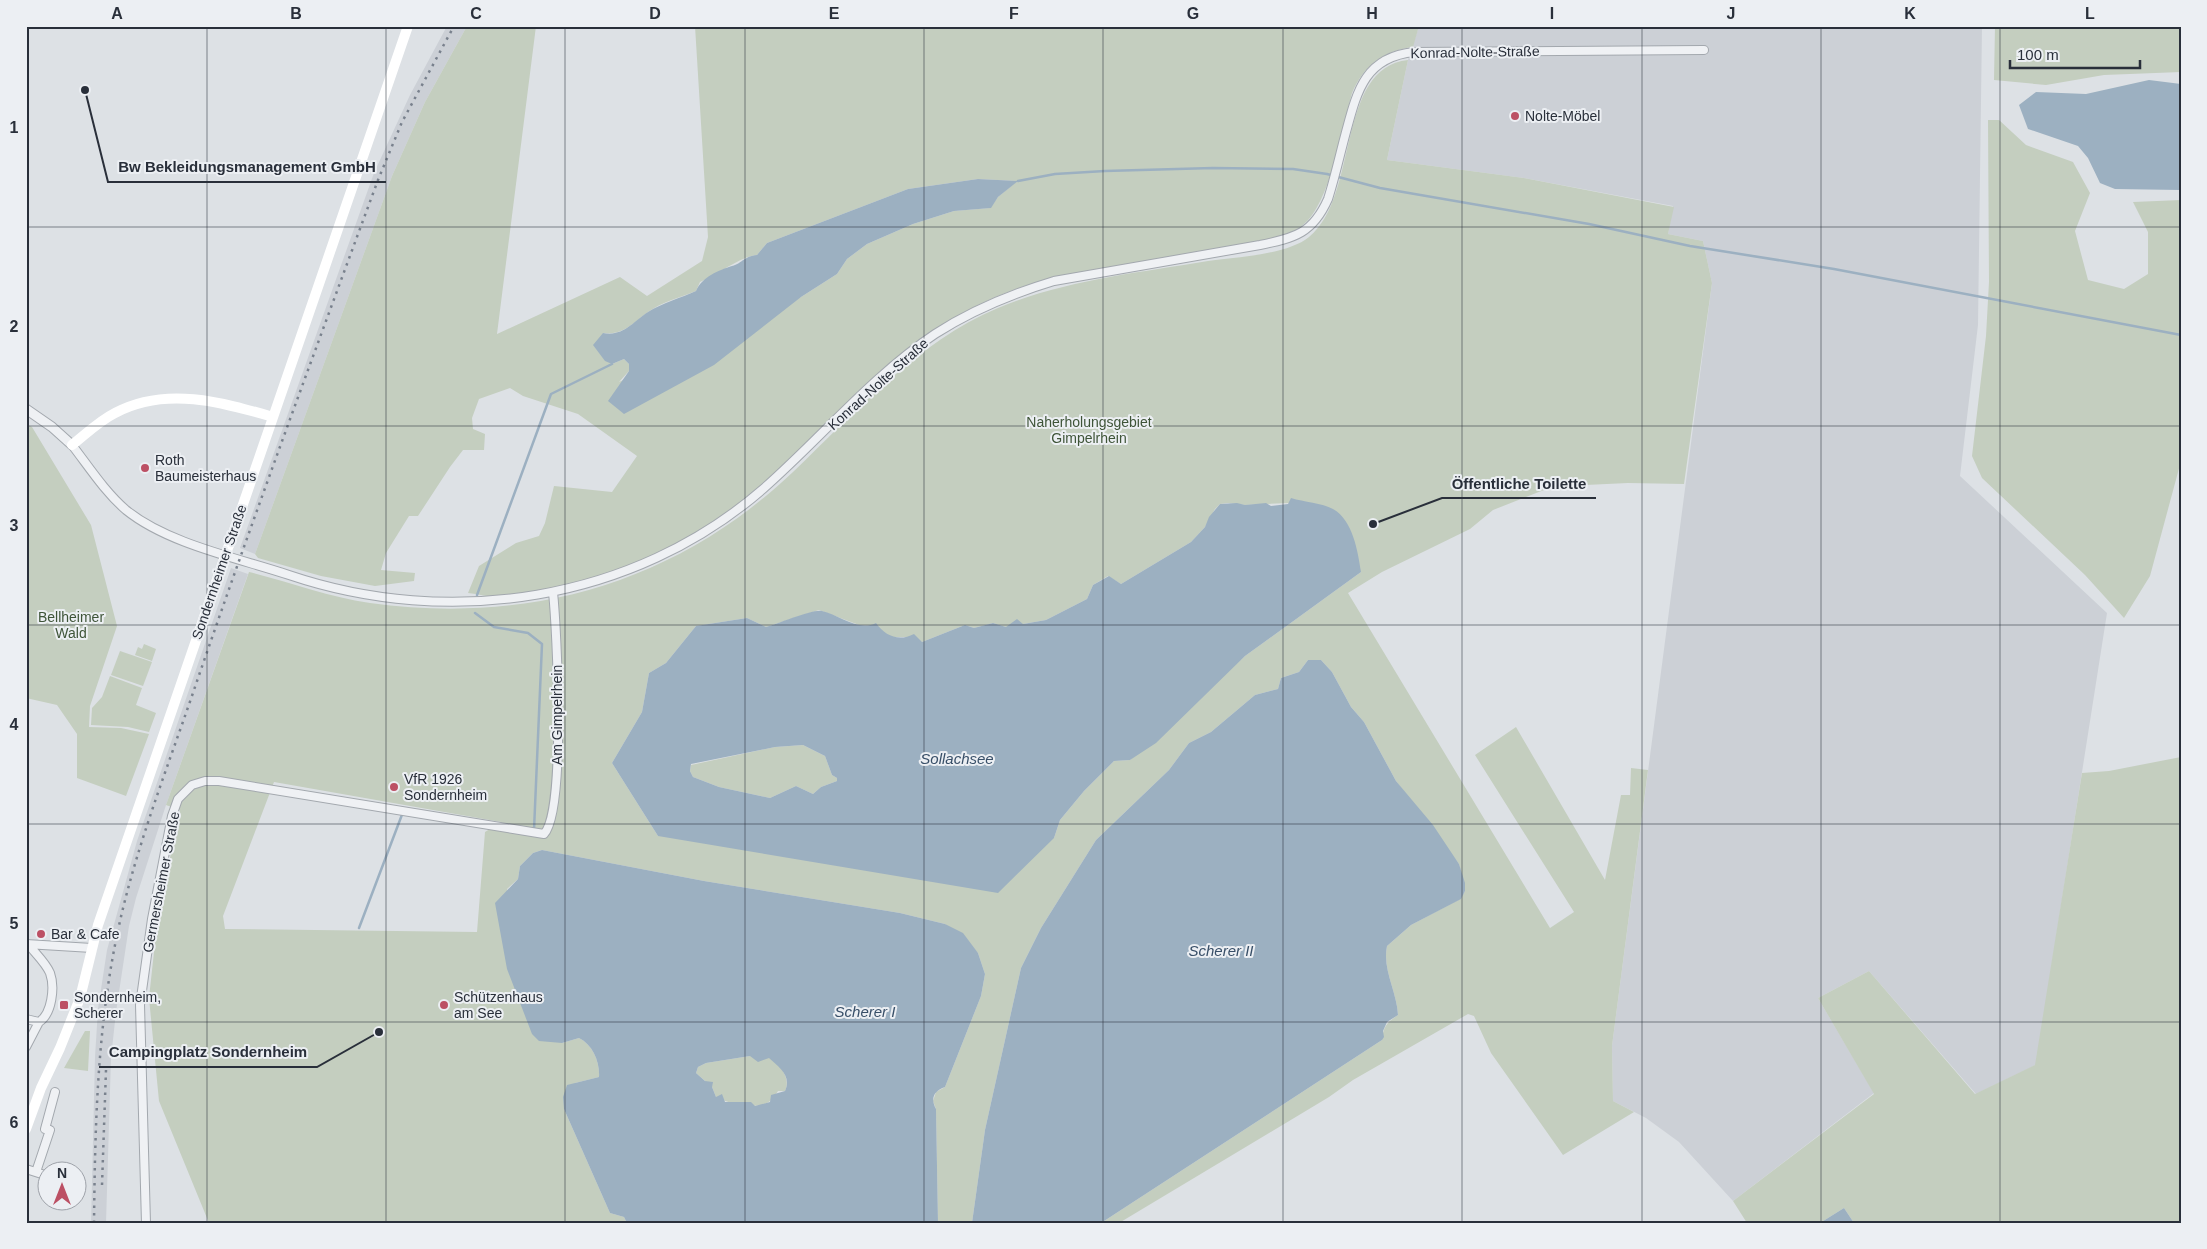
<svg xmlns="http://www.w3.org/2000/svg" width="2207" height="1249" font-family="Arial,sans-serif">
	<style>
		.built { fill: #ccd0d6 }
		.green { fill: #c4cebf; fill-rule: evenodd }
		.water { fill: #9cb0c1; fill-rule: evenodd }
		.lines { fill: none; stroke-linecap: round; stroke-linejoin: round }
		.stream { stroke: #9cb0c1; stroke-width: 2.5 }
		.minor-casing { stroke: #a3a8ae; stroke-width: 10 }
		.tertiary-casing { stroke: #a3a8ae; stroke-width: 11 }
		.minor { stroke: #eff1f4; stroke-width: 8 }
		.tertiary { stroke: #eff1f4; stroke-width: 9 }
		.secondary { stroke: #fff; stroke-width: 10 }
		.rail { stroke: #79818d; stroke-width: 2.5; stroke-dasharray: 2.5 5; stroke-linecap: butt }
		.secondary-bridge { stroke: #fff; stroke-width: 10 }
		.grid { fill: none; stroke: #292f3a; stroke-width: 1; stroke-opacity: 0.55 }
		.poi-dot { fill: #bc5064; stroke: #eceff3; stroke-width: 2 }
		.labels { text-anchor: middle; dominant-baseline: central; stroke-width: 4; stroke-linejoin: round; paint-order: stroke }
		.street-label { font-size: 14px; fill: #292f3a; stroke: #eceff3 }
		.poi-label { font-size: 14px; fill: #292f3a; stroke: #eceff3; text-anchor: start }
		.park-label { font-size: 14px; fill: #3e5438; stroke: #eceff3 }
		.water-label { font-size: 15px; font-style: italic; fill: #384f68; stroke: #eceff3 }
		.leader { fill: none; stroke: #292f3a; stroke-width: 2 }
		.callout-dot { fill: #292f3a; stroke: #eceff3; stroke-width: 2 }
		.callout-label { font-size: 15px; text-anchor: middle; font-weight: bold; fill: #292f3a; stroke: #eceff3; stroke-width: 4; stroke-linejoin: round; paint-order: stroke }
		.neatline { fill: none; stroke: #292f3a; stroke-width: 2 }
		.grid-label { font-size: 16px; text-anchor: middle; font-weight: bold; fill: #292f3a }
	</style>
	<rect width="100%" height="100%" fill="#dde1e5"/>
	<!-- built -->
	<path class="built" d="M447 26H467L425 102 392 176 255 554 240 548 374 173 410 95Z
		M1419 26H1982L1978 325 1960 476 2107 613 2036 1065 1976 1094 1869 971 1818 998 1874 1093 1733 1201 1679 1142 1646 1118 1613 1101 1612 1046 1712 283 1703 241 1668 234 1673 206 1524 178 1387 160 1408 60Z
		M231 568 248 574 166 805 136 898 129 926 116 1012 111 1058 106 1223H91L95 1057 98 1009 107 950 137 841Z"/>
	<!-- green -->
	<path class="green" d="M467 26H536L497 334 620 277 647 296 702 261 708 237 695 26H1419L1413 47C1383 51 1364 65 1352 93 1342 128 1330 204 1303 225 1291 235 1274 237 1260 241L1053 277C1004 291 958 311 918 342 860 386 812 443 756 490 693 543 614 579 532 592 521 593 509 597 498 597 489 597 478 594 468 593L479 566 516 543 539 536 545 523 554 486 612 492 637 456 578 414 523 396 510 388 479 399 472 418 473 429 485 434 484 450H463L450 467 418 516H409L386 553 381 570 415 573 414 581 375 586 321 576 258 558 255 554 392 176 425 102ZM978 179 1017 181 998 197 990 208 954 211 913 224 867 244 847 259 837 274 801 297 619 382 629 371V364L624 359 612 364 603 333C623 336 634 322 648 312 662 302 681 297 696 291L700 282C717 275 741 256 757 255L767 243 908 189Z
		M1995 26H2181V72L2104 75 2046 85 1994 80Z
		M1408 60 1387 160 1524 178 1674 207 1668 234 1703 241 1712 283 1684 484 1628 483 1564 486 1544 490 1493 510 1470 529 1382 572 1348 593 1550 928 1574 912 1475 755 1516 727 1605 880 1621 795H1630L1631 768 1648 770 1612 1046 1613 1101 1634 1112 1563 1155 1491 1053 1474 1016 1468 1014 1353 1080 1329 1097 1119 1223H1101L1382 1040C1383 1027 1387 1022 1398 1015 1397 992 1382 969 1387 946L1411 925 1460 899 1465 891 1459 864 1396 781 1364 722 1351 707 1332 672 1321 660H1308L1299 672 1281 678 1278 689 1255 695 1211 732 1189 743 1169 770 1096 840 1041 928 1021 968 985 1130 972 1223H938L936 1109 933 1101 936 1092 945 1087 981 996 985 974 978 953 945 924 900 913 704 881 542 850 533 853 520 866 518 879 507 889 562 1043 579 1038C593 1045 600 1062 599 1077L575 1083 564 1109 610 1213 624 1217 627 1223H209L159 1101 149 998 158 915 180 810 166 805 249 572C290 582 328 597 370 603 530 625 676 583 793 472 856 412 917 342 998 308 1065 280 1137 273 1208 261 1236 257 1287 255 1309 237 1360 196 1335 68 1408 60ZM1228 503 1245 505 1289 503 1361 572 1245 656 1130 760 1114 761 1084 791 1060 820 1054 838 658 836 612 763 642 712 649 673 666 663 696 626 747 618 766 627 819 610 859 625 871 626 891 637H909L922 642 965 625 974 628 993 623 1006 627 1046 620 1087 599 1093 585 1108 576 1121 584 1191 542 1205 527 1215 509 1220 504ZM274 782 501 822 485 832 477 932 225 929 223 916Z
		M1988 120H1999L2026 145 2073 162 2090 193 2075 231 2088 280 2124 289 2148 274V232L2133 202 2181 200V461L2150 576 2124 618 2085 575 1982 478 1972 456 1986 336 1989 282Z
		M26 424 32 427 91 525 117 626 90 706 89 727 121 728 149 734 126 796 77 778V734L57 705 26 698V574L29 542 26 541Z
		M144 644 156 649 152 661 135 655 138 647 142 649Z
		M120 651 152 662 143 686 111 675Z
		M110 676 142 688 136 705 156 713 149 732 128 727 91 725 92 708 102 697Z
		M803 745 825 756 832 775 837 778V781L821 787 813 794 796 786 770 798 719 787 693 777 690 771 691 765 775 747Z
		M2181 757V1223H1854L1844 1208 1820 1223H1747L1733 1201 1874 1094 1818 998 1869 971 1975 1094 2035 1065 2082 773 2109 771Z
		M85 1031H90L88 1071 64 1068Z
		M750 1056C756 1056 765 1056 770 1058 781 1065 791 1079 785 1091H778C776 1094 773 1099 770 1101 758 1111 729 1104 716 1097L712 1087 696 1073 698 1067 706 1063Z"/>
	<!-- water -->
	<path class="water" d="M2149 80 2181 84 2180 190 2115 189 2100 183 2088 158 2078 146 2028 129 2019 105 2036 92 2086 94Z
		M978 179 1018 181 998 197 991 208 954 211 913 224 867 244 847 259 837 274 801 297 714 365 624 414 608 401 629 371V364L624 359 612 364 605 361 593 345 603 333C623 337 634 321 648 312 662 303 681 298 696 291 702 277 719 270 732 266 743 263 744 256 757 255L767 243 908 189Z
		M1291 498C1304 502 1322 503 1333 509 1353 520 1358 552 1361 572L1245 656 1156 743 1130 760 1114 761 1084 791 1060 820 1054 838 998 893 658 836 612 763 642 712 649 673 666 663 696 626 747 618 766 627C778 624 812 609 822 611 839 615 859 632 876 623 885 636 899 642 914 634L922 642 965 625 974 628 993 623 1006 627 1017 619 1023 624 1046 620 1087 599 1093 585 1109 576 1121 584 1191 542 1205 527 1209 517 1220 504 1237 503 1245 505 1266 503 1271 506 1288 504ZM803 745 825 756 832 775 837 778V781L821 787 813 794 796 786 770 798 719 787 693 777 690 771 691 764 775 747Z
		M1308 660H1321L1332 672 1351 707 1364 722 1396 781 1433 825 1459 864 1465 883V891L1461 899 1411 925 1387 946C1382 969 1397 992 1398 1015L1387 1022 1383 1031 1384 1037 1382 1040 1101 1223H972L985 1130 1021 968 1041 928 1096 840 1169 770 1189 743 1211 732 1255 695 1278 689 1281 678 1299 672Z
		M542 850 704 881 900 913 945 924 963 933 978 953 985 974 981 996 945 1087C934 1091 930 1098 936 1109L938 1223H627L624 1217 610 1213 564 1109 563 1097 567 1085 599 1077C600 1062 593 1045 579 1038L562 1043 539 1041 532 1034 507 969 495 903 518 879 520 866 533 853ZM750 1056 758 1062 769 1058C779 1067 792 1076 785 1091L771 1095 770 1102 755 1106 751 1102H725L722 1094 716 1097 712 1087 713 1082 705 1081 696 1073 698 1067 706 1063Z
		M1844 1208 1854 1223H1820Z"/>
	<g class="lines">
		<!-- stream -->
		<path class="stream" d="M1018 181 1055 174 1105 171 1213 168 1293 169 1327 174 1380 188 1589 224 1690 246 1834 269 2181 335
			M477 595 551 394 612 364
			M475 613 494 627 528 633 542 644 534 830
			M359 928 403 812"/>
		<!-- minor casing -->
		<g class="minor-casing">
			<path id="minor" d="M72 445C89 467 105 492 126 510 168 544 238 558 289 575 449 629 633 602 763 489 820 439 872 376 935 334 972 310 1011 294 1054 281L1260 245C1295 238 1313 233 1328 199 1335 177 1340 154 1346 132 1357 91 1365 57 1414 52L1704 50
				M26 944 92 948
				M26 1019 39 1022C52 1014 55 987 50 973 46 963 35 953 28 944
				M26 1047 39 1022
				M26 1169 48 1176
				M36 1172 50 1130 45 1129 55 1092
				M146 1223 140 1005 152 919 172 816 178 799 192 785 205 781H219L544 834C566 811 557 631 553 592"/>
		</g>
		<!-- tertiary casing -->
		<g class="tertiary-casing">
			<path id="tertiary" d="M26 409 52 427 72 445"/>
		</g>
		<!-- minor -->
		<use href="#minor" class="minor"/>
		<!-- tertiary -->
		<use href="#tertiary" class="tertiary"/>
		<!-- secondary -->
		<path class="secondary" d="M72 445C86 434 99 421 115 413 165 386 222 402 273 417
			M229 545 408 26
			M26 1129 41 1088 60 1048 80 998 98 925 222 565"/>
		<!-- rail -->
		<path class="rail" d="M102 1185 106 1070
			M94 1223C95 1129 97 1037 115 945 132 856 167 770 196 684 254 515 316 348 378 180L402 122 454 26"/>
		<!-- secondary-bridge -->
		<path class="secondary-bridge" d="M222 565 229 545"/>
	</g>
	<!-- grid -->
	<path class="grid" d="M207 26V1223M386 26V1223M565 26V1223M745 26V1223M924 26V1223M1103 26V1223M1283 26V1223M1462 26V1223M1642 26V1223M1821 26V1223M2000 26V1223M26 227H2181M26 426H2181M26 625H2181M26 824H2181M26 1022H2181"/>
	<!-- markers -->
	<g class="poi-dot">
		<circle cx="1515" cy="116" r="5"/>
		<circle cx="145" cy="468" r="5"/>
		<circle cx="394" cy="787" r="5"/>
		<circle cx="41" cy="934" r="5"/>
		<rect x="59" y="1000" width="10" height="10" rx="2.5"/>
		<circle cx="444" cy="1005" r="5"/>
	</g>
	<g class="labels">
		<!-- street labels -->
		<g class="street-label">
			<text transform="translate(1475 52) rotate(-1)">Konrad-Nolte-Straße</text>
			<text transform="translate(878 384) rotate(-42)">Konrad-Nolte-Straße</text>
			<text transform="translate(219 572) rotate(-71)">Sondernheimer Straße</text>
			<text transform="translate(557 715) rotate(-90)">Am Gimpelrhein</text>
			<text transform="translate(161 882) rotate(-79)">Germersheimer Straße</text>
		</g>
		<!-- poi labels -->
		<g class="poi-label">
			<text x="1525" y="116">Nolte-Möbel</text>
			<text x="155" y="460">Roth<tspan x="155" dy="16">Baumeisterhaus</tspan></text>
			<text x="404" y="779">VfR 1926<tspan x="404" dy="16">Sondernheim</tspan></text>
			<text x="51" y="934">Bar &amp; Cafe</text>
			<text x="74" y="997">Sondernheim,<tspan x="74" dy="16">Scherer</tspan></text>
			<text x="454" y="997">Schützenhaus<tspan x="454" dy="16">am See</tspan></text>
		</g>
		<!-- park labels -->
		<g class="park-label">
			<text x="1089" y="422">Naherholungsgebiet<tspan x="1089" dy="16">Gimpelrhein</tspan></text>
			<text x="71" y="617">Bellheimer<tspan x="71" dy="16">Wald</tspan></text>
		</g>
		<!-- water labels -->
		<g class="water-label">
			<text x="957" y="758">Sollachsee</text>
			<text x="1221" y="950">Scherer II</text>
			<text x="865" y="1011">Scherer I</text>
		</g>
	</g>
	<!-- callouts -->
	<path class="leader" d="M85 90L108 182H386M1373 524L1442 498H1596M379 1032L317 1067H99"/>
	<g class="callout-dot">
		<circle cx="85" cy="90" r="5"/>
		<circle cx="1373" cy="524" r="5"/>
		<circle cx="379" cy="1032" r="5"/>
	</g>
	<g class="callout-label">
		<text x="247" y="172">Bw Bekleidungsmanagement GmbH</text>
		<text x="1519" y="489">Öffentliche Toilette</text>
		<text x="208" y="1057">Campingplatz Sondernheim</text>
	</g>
	<!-- border -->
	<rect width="2207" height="1249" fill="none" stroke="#eceff3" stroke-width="55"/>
	<!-- north arrow -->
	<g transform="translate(62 1186)"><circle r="24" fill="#eceff3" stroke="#9ea2a9"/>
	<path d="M0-4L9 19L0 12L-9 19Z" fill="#bc5064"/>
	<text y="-8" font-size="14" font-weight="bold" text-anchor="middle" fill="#292f3a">N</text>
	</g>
	<!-- scale -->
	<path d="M2010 60v8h130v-8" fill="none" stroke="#292f3a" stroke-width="2.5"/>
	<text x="2017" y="60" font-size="15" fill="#292f3a" stroke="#eceff3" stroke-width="4" paint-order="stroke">100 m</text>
	<rect x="28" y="28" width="2152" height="1194" class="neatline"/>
	<g class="grid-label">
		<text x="117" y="19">A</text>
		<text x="296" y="19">B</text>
		<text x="476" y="19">C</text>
		<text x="655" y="19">D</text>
		<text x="834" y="19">E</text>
		<text x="1014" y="19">F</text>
		<text x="1193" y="19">G</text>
		<text x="1372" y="19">H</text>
		<text x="1552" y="19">I</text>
		<text x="1731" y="19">J</text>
		<text x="1910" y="19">K</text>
		<text x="2090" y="19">L</text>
		<text x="14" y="133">1</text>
		<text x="14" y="332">2</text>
		<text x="14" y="531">3</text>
		<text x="14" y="730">4</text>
		<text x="14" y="929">5</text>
		<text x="14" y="1128">6</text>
	</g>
</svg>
